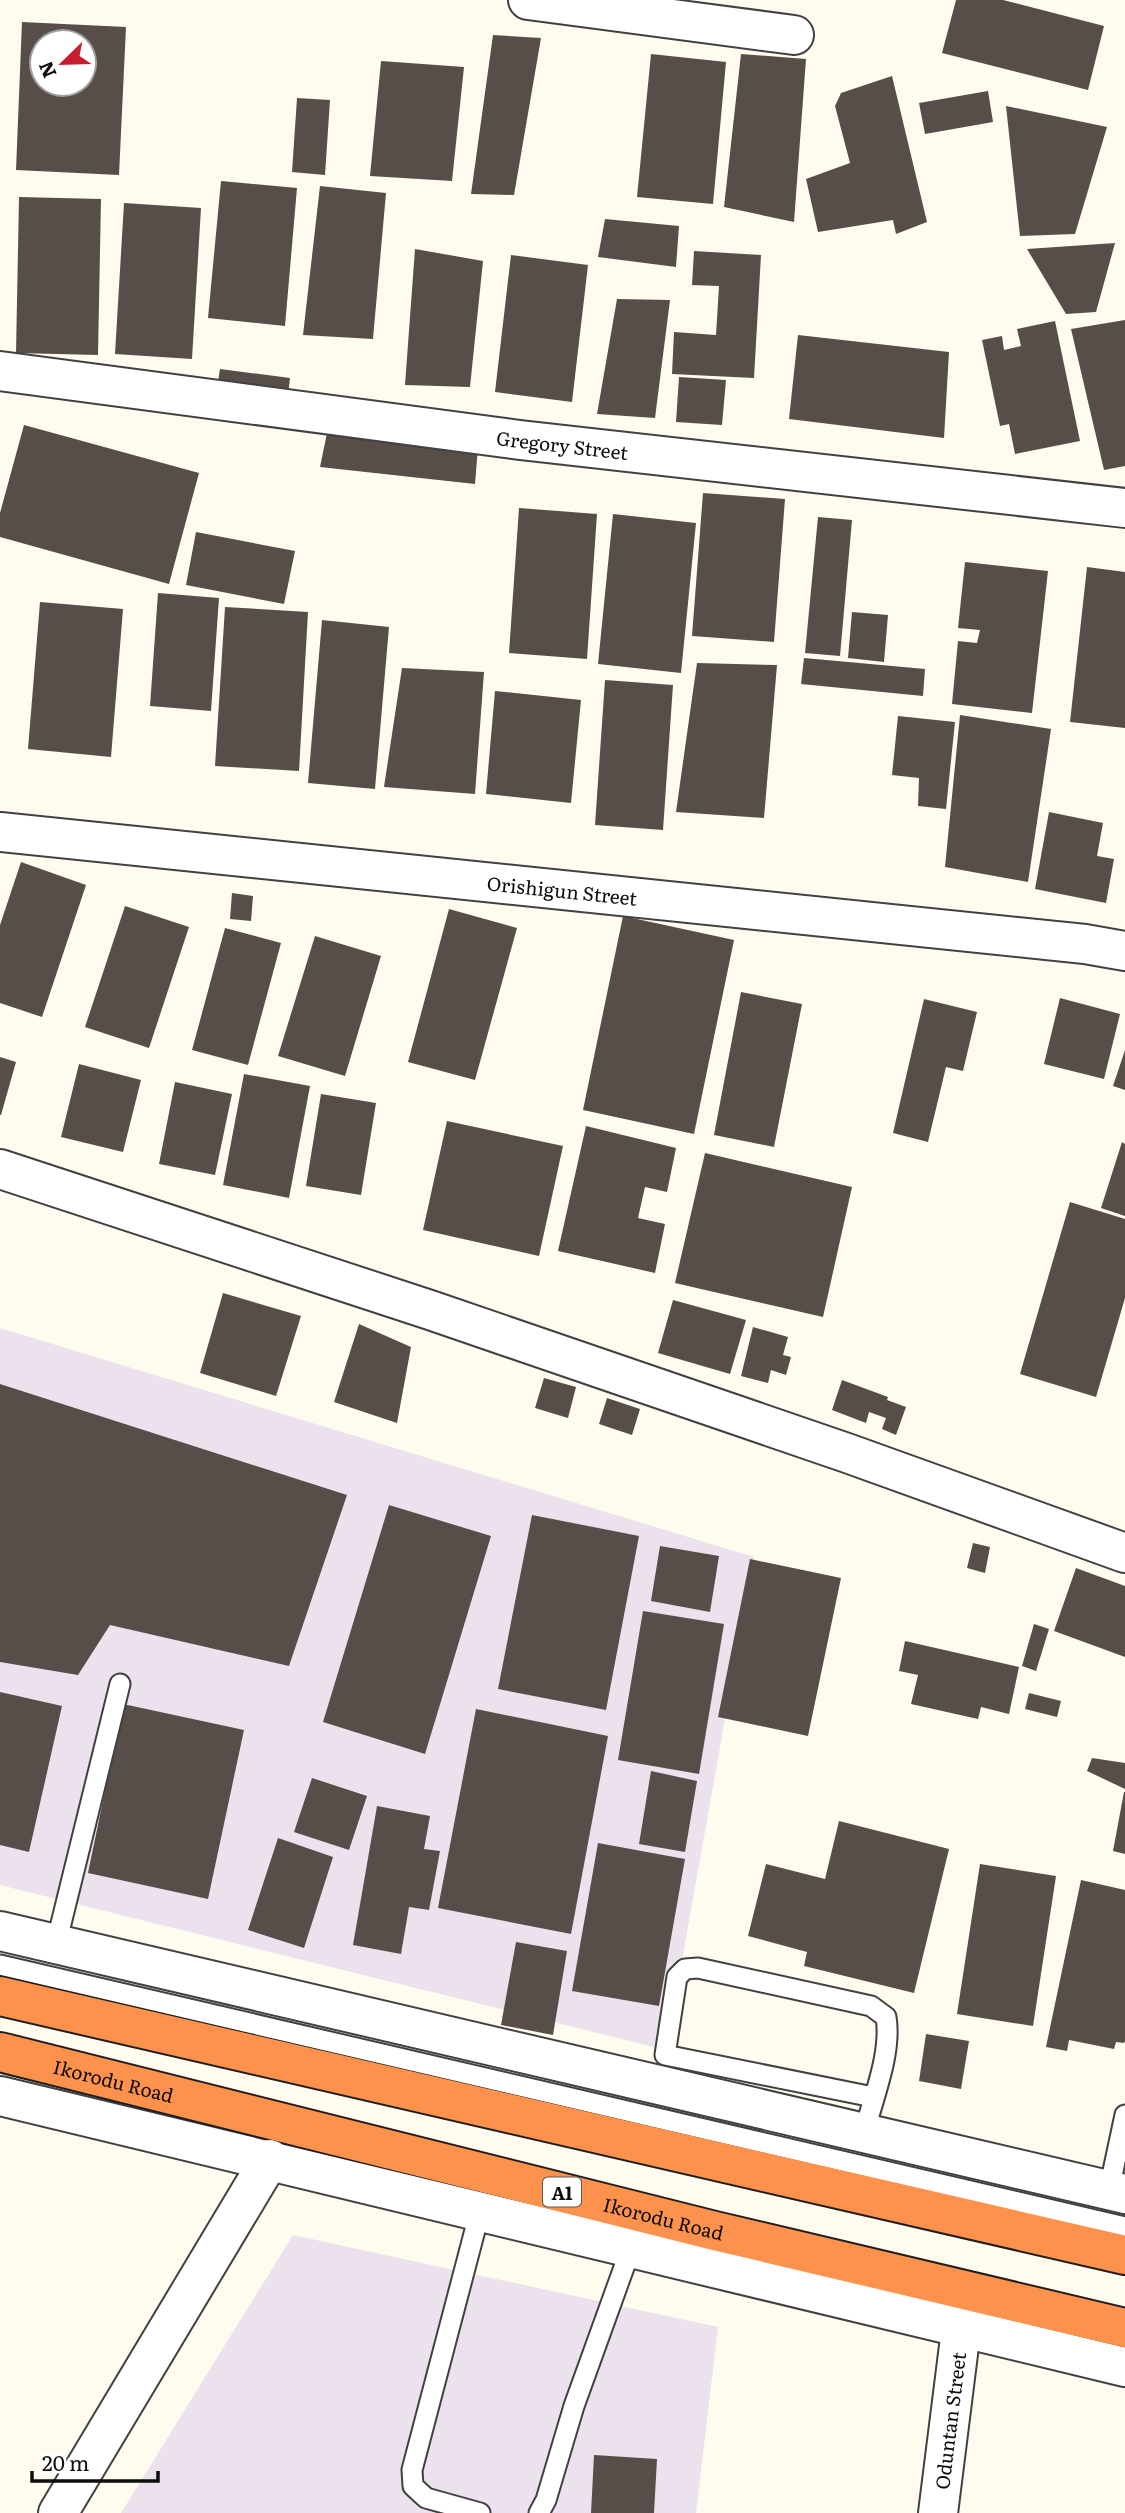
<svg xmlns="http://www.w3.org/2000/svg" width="1125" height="2513" font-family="Literata,serif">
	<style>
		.industrial { fill: #ebe2ed }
		.building { fill: #574e49; fill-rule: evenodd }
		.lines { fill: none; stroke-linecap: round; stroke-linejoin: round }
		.service-casing { stroke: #414141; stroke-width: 23 }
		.minor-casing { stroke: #414141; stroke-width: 42 }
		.tertiary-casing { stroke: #414141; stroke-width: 42 }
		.motorway-casing { stroke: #1f1f1f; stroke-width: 42 }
		.service { stroke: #fff; stroke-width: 19 }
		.minor { stroke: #fff; stroke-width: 38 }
		.tertiary { stroke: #fff; stroke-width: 38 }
		.motorway { stroke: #fe924d; stroke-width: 38 }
		.labels { text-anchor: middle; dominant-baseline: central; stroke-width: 7; stroke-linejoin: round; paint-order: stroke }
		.shield { fill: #fff; stroke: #565656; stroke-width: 2 }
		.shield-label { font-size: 18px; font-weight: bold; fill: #0e0e0e }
		.street-label { font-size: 19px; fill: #0e0e0e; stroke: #fff }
	</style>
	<rect width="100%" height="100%" fill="#fffbef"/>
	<!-- industrial -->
	<path class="industrial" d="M0 1328 754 1557 666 2050 0 1885Z
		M293 2235 718 2327 696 2513H121Z"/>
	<!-- building -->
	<path class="building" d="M956 0H1003L1104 26 1088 90 942 53Z
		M22 22 126 27 119 175 16 170ZM42 42H84V84H42Z
		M493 35 541 38 514 195 471 194Z
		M651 54 726 62 713 204 637 197Z
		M741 54 806 59 794 222 724 207Z
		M381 61 464 67 452 181 370 176Z
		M892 76 927 222 896 234 893 220 818 232 806 179 850 163 835 106 841 93Z
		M988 91 993 122 925 134 919 103Z
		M297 98 330 100 325 175 292 172Z
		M1006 106 1107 127 1075 234 1020 236Z
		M221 181 297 188 285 326 208 318Z
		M320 186 386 193 373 339 303 335Z
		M19 197 101 199 98 355 16 353Z
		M124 203 201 208 192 359 115 354Z
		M605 219 679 226 676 267 598 257Z
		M1115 243 1096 312 1066 314 1027 249Z
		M415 249 483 261 470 387 405 385Z
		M694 251 761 255 754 378 672 374 674 332 716 335 719 286 692 285Z
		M511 255 588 265 572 402 495 392Z
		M617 299 670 300 655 418 597 414Z
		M1125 320V466L1104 470 1071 329Z
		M1055 321 1080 441 1015 454 1009 424 1000 426 982 340 1002 336 1004 350 1021 346 1017 329Z
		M798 335 949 352 944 438 789 419Z
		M220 369 290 378 287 403 216 394Z
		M679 377 726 380 722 425 676 422Z
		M24 425 199 473 169 584 0 537V513Z
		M327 433 478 447 475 484 320 467Z
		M703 493 785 499 774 642 692 636Z
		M519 508 597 514 587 659 509 653Z
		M613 514 696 523 681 673 598 664Z
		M818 517 852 520 840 656 805 653Z
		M196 532 295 551 284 604 186 585Z
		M965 562 1048 571 1032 713 952 704 958 641 977 643 980 630 958 628Z
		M1087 567 1125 572V728L1070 722Z
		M158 593 219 598 211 711 150 706Z
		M40 602 123 609 111 757 28 749Z
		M225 607 308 612 299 771 215 766Z
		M852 612 888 615 884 662 848 658Z
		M322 620 389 627 375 789 308 783Z
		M804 658 925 669 923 696 801 684Z
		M697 663 777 665 764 818 676 812Z
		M402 668 484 672 475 794 384 787Z
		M605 680 673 685 663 830 595 825Z
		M495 691 581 700 571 803 486 794Z
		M960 715 1051 729 1028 882 945 867Z
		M898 716 955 722 946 809 918 806 919 778 892 775Z
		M1049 812 1103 823 1097 856 1114 859 1106 903 1035 889Z
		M21 862 86 885 42 1017 0 1003V925Z
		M232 893 253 896 251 921 230 919Z
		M125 906 189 927 149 1048 85 1027Z
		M449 909 517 928 475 1080 408 1062Z
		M623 916 734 940 694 1134 583 1110Z
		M225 928 281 943 248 1065 192 1050Z
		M315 936 381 956 345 1076 278 1056Z
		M741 992 802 1004 774 1147 714 1135Z
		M1060 998 1120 1014 1104 1079 1044 1064Z
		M924 999 977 1012 963 1071 946 1067 928 1142 893 1133Z
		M1125 1050V1090L1113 1086Z
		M0 1057 16 1062 1 1115H0Z
		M79 1064 141 1080 123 1152 61 1137Z
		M244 1074 310 1086 289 1198 223 1185Z
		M175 1082 232 1094 215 1175 159 1164Z
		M321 1094 376 1103 361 1195 306 1186Z
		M447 1121 563 1146 539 1256 423 1230Z
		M586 1126 676 1148 667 1192 645 1187 638 1218 665 1224 655 1273 558 1251Z
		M1122 1142 1125 1144V1216L1101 1208Z
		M705 1153 852 1187 823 1317 675 1283Z
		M1070 1202 1125 1219V1298L1096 1397 1020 1374Z
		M223 1293 301 1316 276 1396 200 1373Z
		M673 1300 746 1320 730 1374 658 1353Z
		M359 1324 411 1347 397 1423 334 1402Z
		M753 1327 788 1337 783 1355 791 1357 786 1375 771 1370 768 1383 741 1376Z
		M544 1378 576 1387 568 1418 535 1408Z
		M842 1380 888 1397 887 1400 906 1407 896 1435 882 1429 886 1418 869 1412 866 1423 832 1410Z
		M0 1384 347 1495 289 1666 110 1625 78 1675 0 1662Z
		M607 1398 640 1409 632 1435 599 1424Z
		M389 1505 491 1536 425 1754 323 1722Z
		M532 1515 639 1536 606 1710 498 1689Z
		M973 1543 990 1547 985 1573 967 1568Z
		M660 1546 719 1556 710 1612 651 1601Z
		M750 1559 841 1578 808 1736 718 1717Z
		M1076 1568 1125 1586V1657L1054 1631Z
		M643 1611 724 1624 699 1774 618 1760Z
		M1034 1624 1049 1629 1036 1671 1022 1666Z
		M905 1641 1019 1667 1009 1714 981 1707 978 1719 911 1704 918 1675 899 1671Z
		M0 1692 62 1706 29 1852 0 1845Z
		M1029 1693 1061 1701 1057 1717 1025 1709Z
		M123 1704 244 1730 208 1899 88 1873Z
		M476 1709 608 1736 571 1934 438 1908Z
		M1092 1758 1125 1763V1789L1087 1771Z
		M651 1771 697 1781 685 1852 639 1844Z
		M312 1778 367 1796 349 1850 294 1832Z
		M1124 1792H1125V1854L1113 1851Z
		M377 1806 430 1816 424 1849 440 1851 429 1910 409 1907 401 1954 353 1945Z
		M839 1821 949 1849 914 1993 804 1966 807 1952 748 1936 766 1864 825 1879Z
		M278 1838 333 1857 304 1948 248 1930Z
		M598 1843 685 1859 659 2006 572 1991Z
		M980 1864 1056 1876 1033 2026 957 2014Z
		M1081 1880 1125 1890V2041L1124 2043 1116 2042 1114 2049 1069 2040 1067 2051 1046 2047Z
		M516 1942 567 1951 553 2035 501 2025Z
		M926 2034 969 2041 961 2089 919 2081Z
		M594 2455 657 2459 654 2513H591Z"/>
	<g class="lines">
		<!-- service casing -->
		<g class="service-casing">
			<path id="service" d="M56 1944 120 1684
				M0 1965 1125 2227
				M864 2133C873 2098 892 2053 886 2017L871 2006 698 1968 685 1969 677 1977 665 2055 873 2097
				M1109 2190 1125 2115
				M480 2513 426 2498 413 2486 412 2470 480 2211
				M539 2513 546 2500 574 2406 631 2248"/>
		</g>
		<!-- minor casing -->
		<g class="minor-casing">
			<g id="minor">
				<path d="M528 0 794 35"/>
				<path id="s1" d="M0 371 520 440 1125 508"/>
				<path id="s2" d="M0 832 1085 944 1125 951"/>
				<path d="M0 1169 430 1310 847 1453 1125 1553"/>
				<path d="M58 2513 270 2159"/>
				<path id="s3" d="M938 2513 961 2330"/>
			</g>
		</g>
		<!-- tertiary casing -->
		<g class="tertiary-casing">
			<path id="tertiary" d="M0 1931 1125 2194
				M0 2096 1125 2367"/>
		</g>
		<!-- motorway casing -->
		<g class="motorway-casing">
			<g id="motorway">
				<path d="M0 1996 1125 2255"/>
				<path id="s4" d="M0 2052 715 2231 1125 2328"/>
			</g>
		</g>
		<!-- service -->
		<use href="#service" class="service"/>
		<!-- minor -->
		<use href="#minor" class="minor"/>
		<!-- tertiary -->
		<use href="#tertiary" class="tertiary"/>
		<!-- motorway -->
		<use href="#motorway" class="motorway"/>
	</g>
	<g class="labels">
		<!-- shield labels -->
		<rect class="shield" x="543" y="2177.5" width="38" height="29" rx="5"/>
		<g class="shield-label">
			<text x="562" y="2192">A1</text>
		</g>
		<!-- street labels -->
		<g class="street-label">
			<text stroke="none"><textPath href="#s1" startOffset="567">Gregory Street</textPath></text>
			<text stroke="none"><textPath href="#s2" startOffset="565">Orishigun Street</textPath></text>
			<text stroke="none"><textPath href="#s4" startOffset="117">Ikorodu Road</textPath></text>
			<text stroke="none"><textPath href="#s4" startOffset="684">Ikorodu Road</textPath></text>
			<text stroke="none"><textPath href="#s3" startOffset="93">Oduntan Street</textPath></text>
		</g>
	</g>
	<!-- north arrow -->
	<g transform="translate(63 63) rotate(247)"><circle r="33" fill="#ffffff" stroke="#9f9f9f" stroke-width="2"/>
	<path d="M0-5L12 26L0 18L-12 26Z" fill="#c81c2f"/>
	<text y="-10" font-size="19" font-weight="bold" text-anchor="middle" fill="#0e0e0e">N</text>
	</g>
	<!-- scale -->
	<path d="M32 2471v10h126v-10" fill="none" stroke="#0e0e0e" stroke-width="3.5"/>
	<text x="42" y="2471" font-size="21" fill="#0e0e0e" stroke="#ffffff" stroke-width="5" paint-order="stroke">20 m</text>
</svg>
